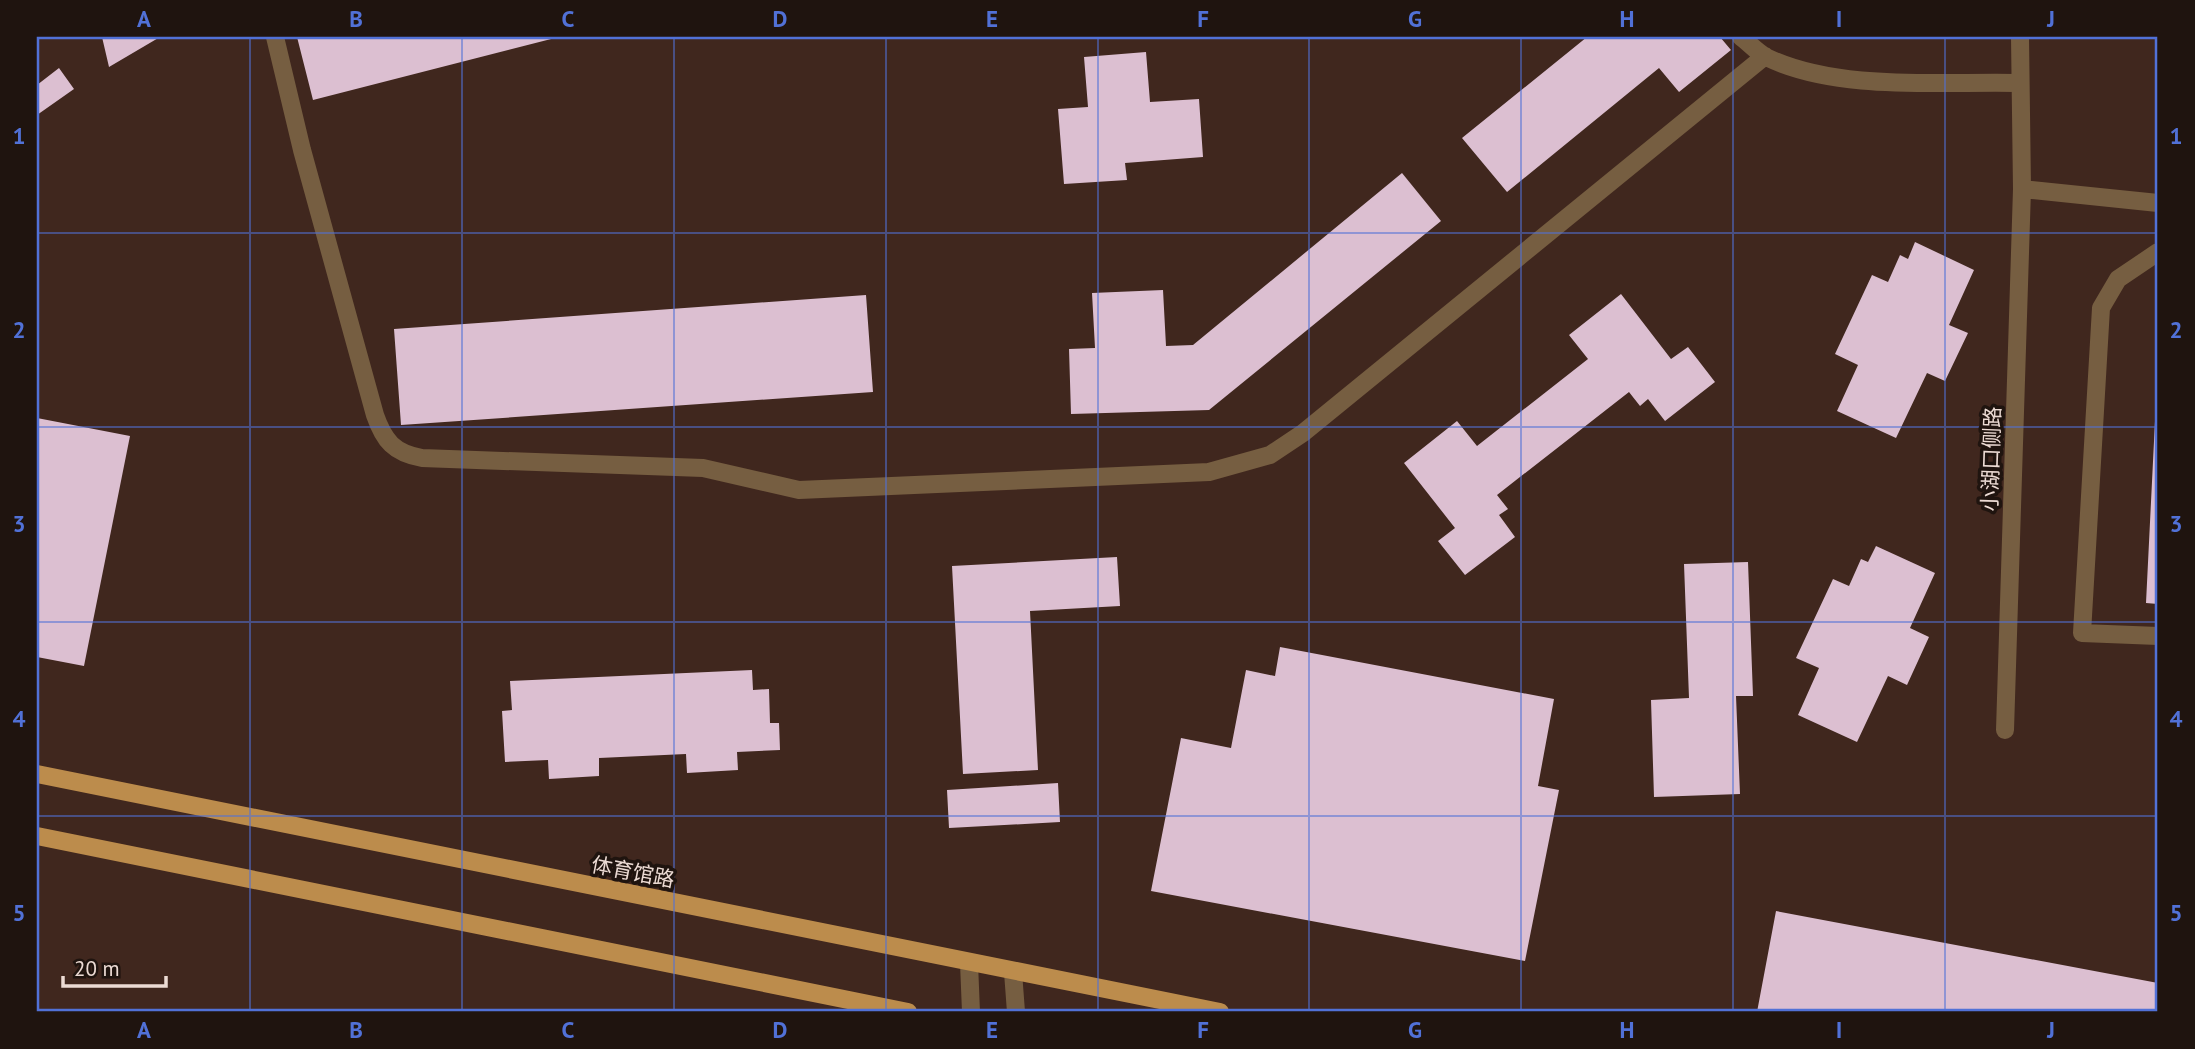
<svg xmlns="http://www.w3.org/2000/svg" width="2195" height="1049" font-family="'PT Sans','Noto Sans SC',sans-serif">
	<style>
		.building { fill: #dcbfd1 }
		.lines { fill: none; stroke-linecap: round; stroke-linejoin: round }
		.minor { stroke: #765e41; stroke-width: 18 }
		.major { stroke: #bc8c4c; stroke-width: 18 }
		.grid { fill: none; stroke: #5171d7; stroke-width: 2; stroke-opacity: 0.55 }
		.labels { text-anchor: middle; dominant-baseline: central; stroke-width: 7; stroke-linejoin: round; paint-order: stroke }
		.street-label { font-size: 21px; fill: #ecdbd4; stroke: #1f140f }
		.neatline { fill: none; stroke: #5171d7; stroke-width: 2.5 }
		.grid-label { font-size: 23px; text-anchor: middle; font-weight: bold; fill: #5171d7 }
	</style>
	<rect width="100%" height="100%" fill="#40271e"/>
	<!-- building -->
	<path class="building" d="M102 37H160L109 67Z
		M297 37H555V38L313 100Z
		M1587 37H1720L1731 50 1679 92 1659 68 1507 192 1462 138Z
		M1146 52 1150 102 1199 99 1203 157 1125 163 1127 180 1064 184 1058 109 1088 107 1084 57Z
		M59 68 74 89 37 115V85Z
		M1402 173 1441 221 1209 410 1071 414 1069 349 1095 348 1092 293 1163 290 1166 346 1193 345Z
		M1915 242 1974 270 1949 325 1968 333 1945 381 1927 373 1896 438 1837 411 1858 365 1835 354 1872 275 1888 282 1900 255 1908 259Z
		M1621 294 1671 359 1688 347 1715 382 1665 421 1648 399 1640 406 1629 392 1497 495 1508 509 1499 515 1515 537 1465 575 1438 541 1455 528 1404 463 1457 421 1477 446 1588 359 1569 335Z
		M866 295 873 392 401 425 394 329Z
		M2156 401H2158V604L2146 603Z
		M37 418 130 436 84 666 37 657Z
		M1876 546 1935 573 1910 628 1929 637 1907 685 1888 676 1857 742 1798 715 1819 668 1796 658 1833 579 1849 586 1861 559 1868 562Z
		M1117 557 1120 606 1030 611 1038 770 963 774 952 566Z
		M1748 562 1753 696H1736L1740 794 1654 797 1651 700 1689 698 1684 564Z
		M1280 647 1554 699 1538 786 1559 790 1525 961 1151 891 1181 738 1231 748 1246 670 1275 676Z
		M752 670 753 690 769 689 770 723H779L780 750 737 752 738 770 687 773 686 754 599 758V776L549 779 548 760 505 762 502 711 512 710 510 681Z
		M1058 783 1060 822 949 828 947 790Z
		M1776 911 2158 983 2156 1012H1757Z"/>
	<g class="lines">
		<!-- minor -->
		<path class="minor" d="M275 37 302 150 375 415C384 441 394 453 422 458L703 468 799 490 1209 472 1270 455 1303 433 1765 56
			M1741 37C1749 43 1757 52 1766 57 1838 92 1942 81 2020 83
			M2022 189 2158 203
			M2158 252 2118 279 2101 308 2082 633 2158 636
			M2005 730 2022 189 2020 37
			M969 963 971 1012
			M1013 972 1016 1012"/>
		<!-- major -->
		<path class="major" d="M37 774 1220 1012
			M37 836 908 1012"/>
	</g>
	<!-- grid -->
	<path class="grid" d="M250 37V1012M462 37V1012M674 37V1012M886 37V1012M1098 37V1012M1309 37V1012M1521 37V1012M1733 37V1012M1945 37V1012M37 233H2158M37 427H2158M37 622H2158M37 816H2158"/>
	<g class="labels">
		<!-- street labels -->
		<g class="street-label">
			<text transform="translate(1991 459) rotate(-88)">小湖口侧路</text>
			<text transform="translate(633 872) rotate(11)">体育馆路</text>
		</g>
	</g>
	<!-- border -->
	<rect width="2195" height="1049" fill="none" stroke="#1f140f" stroke-width="77"/>
	<!-- scale -->
	<path d="M63 976v10h103v-10" fill="none" stroke="#ecdbd4" stroke-width="3.5"/>
	<text x="74" y="976" font-size="21" fill="#ecdbd4" stroke="#1f140f" stroke-width="5" paint-order="stroke">20 m</text>
	<rect x="38" y="38" width="2118" height="972" class="neatline"/>
	<g class="grid-label">
		<text x="144" y="27">A</text>
		<text x="356" y="27">B</text>
		<text x="568" y="27">C</text>
		<text x="780" y="27">D</text>
		<text x="992" y="27">E</text>
		<text x="1203" y="27">F</text>
		<text x="1415" y="27">G</text>
		<text x="1627" y="27">H</text>
		<text x="1839" y="27">I</text>
		<text x="2051" y="27">J</text>
		<text x="19" y="144">1</text>
		<text x="2176" y="144">1</text>
		<text x="19" y="338">2</text>
		<text x="2176" y="338">2</text>
		<text x="19" y="532">3</text>
		<text x="2176" y="532">3</text>
		<text x="19" y="727">4</text>
		<text x="2176" y="727">4</text>
		<text x="19" y="921">5</text>
		<text x="2176" y="921">5</text>
		<text x="144" y="1038">A</text>
		<text x="356" y="1038">B</text>
		<text x="568" y="1038">C</text>
		<text x="780" y="1038">D</text>
		<text x="992" y="1038">E</text>
		<text x="1203" y="1038">F</text>
		<text x="1415" y="1038">G</text>
		<text x="1627" y="1038">H</text>
		<text x="1839" y="1038">I</text>
		<text x="2051" y="1038">J</text>
	</g>
</svg>
